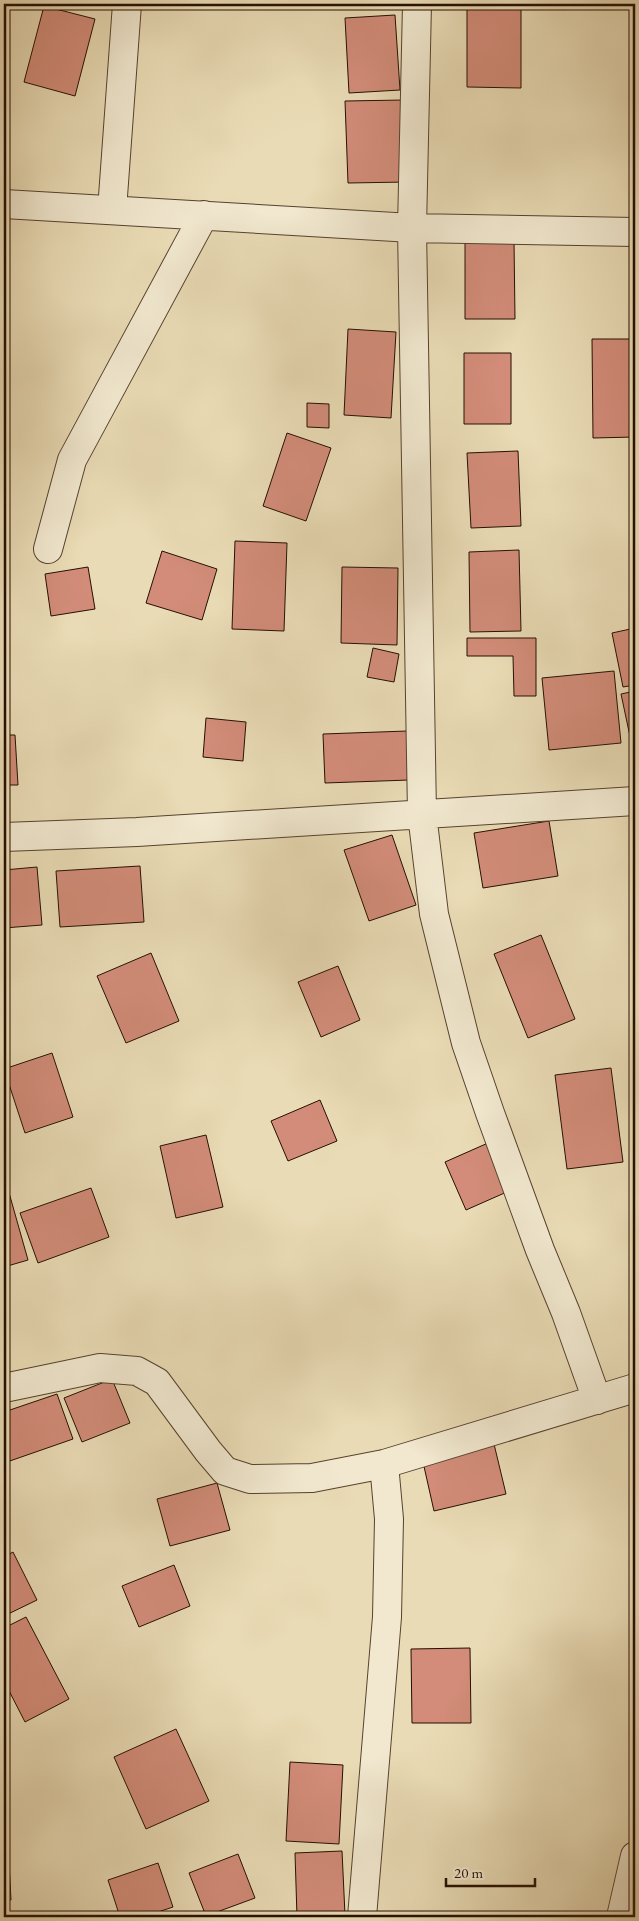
<svg xmlns="http://www.w3.org/2000/svg" width="639" height="1921" font-family="'EB Garamond',serif">
	<style>
		.building { fill: #d28c79; stroke: #250f01 }
		.lines { fill: none; stroke-linecap: round; stroke-linejoin: round }
		.minor-casing { stroke: #56422e; stroke-width: 30 }
		.minor { stroke: #f1e8cf; stroke-width: 28 }
	</style>
	<rect width="100%" height="100%" fill="#e9dbb5"/>
	<filter id="stains"><feTurbulence type="fractalNoise" baseFrequency=".004" numOctaves="4"/><feColorMatrix values="0 0 0 0 .2 0 0 0 0 .09 0 0 0 0 .02 0 0 0 .5 -.17"/></filter>
	<radialGradient id="worn" r=".72"><stop offset=".6" stop-color="#630" stop-opacity="0"/><stop offset="1" stop-color="#630" stop-opacity=".3"/></radialGradient>
	<!-- building -->
	<path class="building" d="M467 4H521V88L467 87Z
		M44 6 95 19 75 96 24 82Z
		M395 15 400 90 349 93 345 18Z
		M404 100 407 182 348 183 345 101Z
		M465 240H514L515 319H465Z
		M348 329 396 332 391 418 344 415Z
		M592 339H635V437L593 438Z
		M464 353H511V424H464Z
		M307 403 329 404V428L307 427Z
		M287 433 331 448 306 521 263 506Z
		M518 451 521 526 471 528 467 453Z
		M235 541 287 543 284 631 232 629Z
		M519 550 521 631 470 632 469 552Z
		M162 551 217 569 202 620 146 603Z
		M88 567 95 609 51 616 45 574Z
		M342 567 398 568 397 645 341 643Z
		M635 628V685L623 687 612 633Z
		M467 638H536V696H514L513 656H467Z
		M373 648 399 654 394 682 367 677Z
		M614 671 621 743 549 750 542 678Z
		M635 691V760L621 694Z
		M206 718 246 722 243 761 203 757Z
		M407 731 409 780 325 783 323 734Z
		M4 735H15L18 785H4Z
		M549 821 558 876 483 888 474 833Z
		M392 835 416 905 369 921 344 850Z
		M140 866 144 922 60 927 56 871Z
		M37 867 42 925 4 928V870Z
		M541 935 575 1019 528 1038 494 954Z
		M151 953 179 1021 126 1043 97 976Z
		M338 966 360 1020 321 1037 298 982Z
		M52 1053 73 1117 25 1133 4 1069Z
		M611 1068 623 1162 567 1169 555 1075Z
		M320 1100 337 1141 288 1161 271 1121Z
		M206 1135 223 1207 176 1218 160 1146Z
		M488 1143 509 1191 466 1210 445 1162Z
		M4 1182H6L28 1260 4 1267Z
		M91 1188 109 1237 38 1263 20 1213Z
		M112 1379 130 1423 82 1442 64 1398Z
		M57 1394 73 1439 4 1463V1412Z
		M494 1444 506 1494 434 1511 423 1462Z
		M217 1483 230 1530 170 1546 157 1499Z
		M13 1552 37 1600 4 1616V1557Z
		M174 1565 190 1606 139 1627 122 1586Z
		M26 1617 69 1699 25 1722 4 1681V1628Z
		M470 1648 471 1723H412L411 1649Z
		M176 1729 209 1801 146 1829 114 1757Z
		M290 1762 343 1765 339 1844 286 1841Z
		M4 1843H8L11 1900H4Z
		M342 1851 345 1915 297 1917 295 1853Z
		M238 1854 255 1898 206 1916 189 1873Z
		M158 1863 173 1907 143 1917H120L108 1880Z"/>
	<g class="lines">
		<!-- minor casing -->
		<g class="minor-casing">
			<path id="minor" d="M417 4 412 228 422 814 434 914 466 1043 490 1113 540 1250 566 1313 597 1400
				M4 204 412 228 635 232
				M112 210 127 4
				M48 549 72 460 204 215
				M4 837 137 832 635 801
				M4 1388 100 1368 137 1371 157 1382 208 1451 225 1471 250 1479 312 1478 384 1464 635 1388
				M362 1917 387 1617 389 1519 384 1464
				M621 1917 635 1856"/>
		</g>
		<!-- minor -->
		<use href="#minor" class="minor"/>
	</g>
	<!-- margin -->
	<rect width="639" height="1921" fill="none" stroke="#e9dbb5" stroke-width="20"/>
	<rect x="5" y="5" width="629" height="1911" fill="none" stroke="#250f01" stroke-width="2.5"/>
	<rect x="10" y="10" width="619" height="1901" fill="none" stroke="#250f01"/>
	<!-- scale -->
	<path d="M446 1878v8h89v-8" fill="none" stroke="#250f01" stroke-width="2.5"/>
	<text x="454" y="1878" font-size="15" fill="#250f01" stroke="#f1e8cf" stroke-width="4" paint-order="stroke">20 m</text>
	<rect width="100%" height="100%" filter="url(#stains)"/>
	<rect width="100%" height="100%" fill="url(#worn)"/>
</svg>
